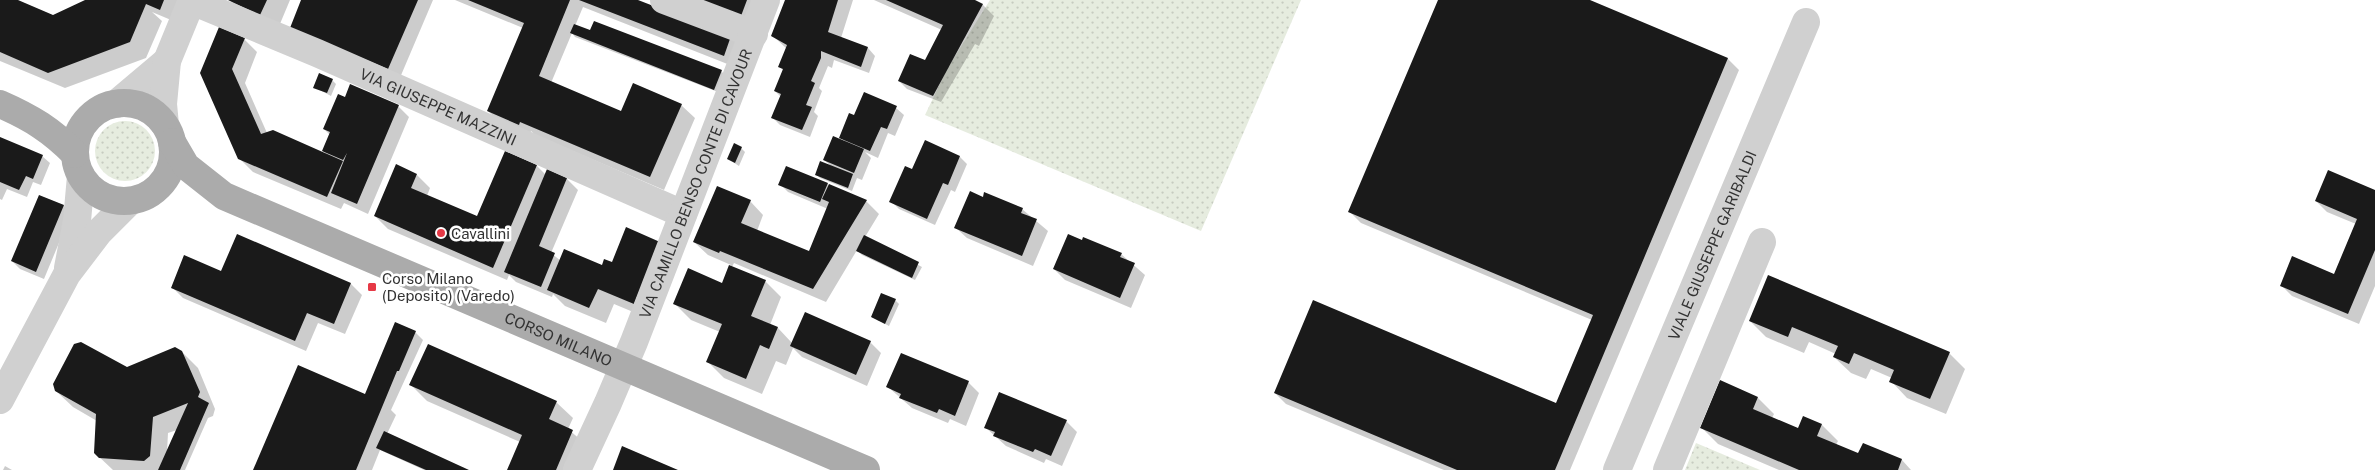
<svg xmlns="http://www.w3.org/2000/svg" width="2375" height="470" font-family="'Public Sans',sans-serif">
	<style>
		.grass { fill: url(#grass-dots) }
		.shadow { fill: #0003; fill-rule: evenodd }
		.building { fill: #1a1a1a }
		.lines { fill: none; stroke-linecap: round; stroke-linejoin: round }
		.minor { stroke: #d0d0d0; stroke-width: 28 }
		.major { stroke: #ababab; stroke-width: 28 }
		.poi-dot { fill: #e63946; stroke: #fff; stroke-width: 2 }
		.labels { text-anchor: middle; dominant-baseline: central; stroke-width: 5; stroke-linejoin: round; paint-order: stroke }
		.street-label { font-size: 15px; fill: #333; stroke: #fff }
		.poi-label { font-size: 15px; fill: #333; stroke: #fff; text-anchor: start }
	</style>
	<defs>
		<pattern id="grass-dots" width="8" height="8" patternUnits="userSpaceOnUse" patternTransform="scale(1.25)"><rect width="8" height="8" fill="#e6ecdf"/><path d="M2 2h.1M6 6h.1" fill="none" stroke="#c6cbc0" stroke-width="1.8" stroke-linecap="round"/></pattern>
	</defs>
	<rect width="100%" height="100%" fill="#fff"/>
	<!-- grass -->
	<path class="grass" d="M990 0H1301L1201 231 925 115 947 69Z
		M95 151a30 30 0 1 1 60 0a30 30 0 1 1-60 0Z
		M1696 443 1760 470H1685Z"/>
	<!-- shadow -->
	<path class="shadow" d="M0 0H14L53 16 88 0H180L171 20 152 12 162 21 146 58 65 88 0 61Z
		M229 0H290L277 31 246 18Z
		M303 0H433L399 80 302 38Z
		M455 0H634L731 37 742 48 735 67 583 7 575 26 721 71 725 75 718 92 575 37 572 33 551 83 622 113 681 105 695 118 664 190 535 135 531 131 530 135 499 122 488 111 523 28Z
		M683 0H762L752 26Z
		M787 0H853L841 38 868 48 875 56 869 73 834 60 832 68 828 66 819 88 822 91 814 112 818 116 810 137 780 125 772 117 781 97 775 91 784 71 780 67 787 49 773 36Z
		M874 0H972L983 5 994 16 979 46 975 44 941 102 907 89 899 81 926 62 942 30Z
		M1439 0H1586L1728 59 1739 70 1570 470H1444L1286 404 1275 393 1556 404 1592 320 1361 223 1350 212Z
		M244 39 257 52 245 83 267 133 328 156 323 151 330 135 324 129 398 106 409 117 368 214 344 203 341 209 253 172 239 158 201 73Z
		M332 80 336 84 331 96 314 87Z
		M896 108 904 115 895 136 888 133 878 158 865 152 871 158 862 180 857 178 852 191 820 178 816 174 831 166 824 160 847 143 840 137 855 117Z
		M0 139 42 156 50 163 41 185 33 182 27 197 7 189 2 200 0 199Z
		M741 148 745 152 739 166 728 159Z
		M960 157 967 164 955 192 951 190 935 225 899 209 891 201 913 171Z
		M537 166 546 175 548 171 567 179 578 190 551 253 561 261 602 267 612 264 650 319 614 304 606 323 565 306 553 294 552 297 516 282 509 275 507 280 388 229 375 216 417 175 430 188 427 196 478 218Z
		M780 184H827L866 201 879 214 865 237 922 267 915 280 862 255 857 250 826 302 734 263 732 267 765 281 781 297 770 325 778 328 792 343 870 342 881 353 867 386 802 357 793 348 786 365 776 361 762 394 724 378 708 362 720 332 691 320 675 304 723 284 731 265 708 255 694 242 750 201 763 215 757 231 810 253 828 209 788 192Z
		M2375 192V286L2359 324 2292 296 2281 285 2334 276 2356 224 2327 212 2316 201Z
		M40 196 64 206 71 214 44 279 20 269 12 261Z
		M984 198 1022 209 1048 231 1033 266 967 238 956 228Z
		M237 235 351 284 362 295 345 334 318 323 306 351 183 298 172 287 222 272Z
		M1121 254 1145 275 1131 308 1065 280 1054 269Z
		M1769 277 1949 353 1965 369 1946 414 1907 398 1891 381 1892 378 1871 369 1866 379 1851 373 1834 357 1836 354 1809 342 1804 353 1766 337 1750 321Z
		M895 300 899 304 889 326 872 317Z
		M415 332 423 340 391 410 396 415 387 434 466 470H424L380 450 372 470H254L366 396Z
		M182 352 198 368 215 409 213 416 208 418 185 470H113L95 453 97 421 73 407 56 391ZM177 430 167 452 168 433Z
		M902 354 968 382 979 393 966 426 950 419 948 423 912 408 888 387Z
		M411 385 556 402 573 418 568 429 589 447 579 470H508L520 442 427 401Z
		M1758 398 1774 414 1772 418 1799 430 1822 425 1838 441 1836 445 1859 455 1864 444 1902 460 1911 470H1779L1718 444 1702 428Z
		M1066 421 1077 432 1062 466 1046 459 1044 463 1006 446 985 427Z
		M5 466 12 470H3Z"/>
	<!-- building -->
	<path class="building" d="M0 0H18L53 15 85 0H164L160 10 146 4 130 42 48 73 0 52Z
		M228 0H267L260 15Z
		M301 0H418L388 69 290 28Z
		M468 0H570L539 76 621 111 633 83 682 104 650 177 520 122 519 125 487 111 524 23Z
		M579 0H638L731 36 724 56Z
		M699 0H747L741 16Z
		M785 0H838L828 32 868 47 861 67 821 51V58L811 81 815 83 806 105 812 107 802 130 771 118 781 94 774 91 783 69 778 67 787 45 771 36Z
		M886 0H975L983 4 933 96 898 81 910 54 925 60 943 25Z
		M1438 0H1590L1728 58 1555 470H1457L1274 393 1313 300 1556 403 1593 315 1348 212Z
		M594 21 722 70 714 90 570 33 574 24 590 30Z
		M219 27 245 38 232 69 261 134 273 130 343 161 327 197 238 159 200 73Z
		M319 73 333 79 327 93 313 88Z
		M350 84 399 105 357 204 331 193 347 153 343 160 322 151 330 132 323 129 338 94 345 97Z
		M864 92 897 106 887 129 881 127 870 151 839 138 849 113 854 115Z
		M833 136 864 149 854 173 823 160Z
		M0 137 43 155 33 179 26 176 19 190 0 182Z
		M925 140 960 156 948 185 943 183 927 219 889 202 905 166 912 169Z
		M734 143 742 147 735 163 727 159Z
		M505 151 537 165 493 268 374 216 396 164 417 174 411 188 477 216Z
		M820 161 853 174 848 188 815 175Z
		M786 166 828 183 820 202 778 185Z
		M547 169 567 178 539 246 555 253 541 287 504 272Z
		M2328 170 2375 190V250L2348 314 2280 286 2292 256 2334 274 2357 219 2315 201Z
		M829 184 867 200 813 289 720 251 719 253 693 242 717 186 751 200 741 223 809 251 829 202 822 199Z
		M970 191 983 197 984 192 1023 208 1021 213 1037 219 1022 256 954 228Z
		M39 195 64 205 36 272 11 261Z
		M626 227 660 242 634 304 598 289 589 308 547 290 564 249 602 265 604 259 612 262Z
		M237 234 351 283 334 324 307 313 295 341 171 288 184 255 221 271Z
		M1068 234 1082 240 1083 237 1122 253 1120 257 1135 263 1120 298 1053 269Z
		M864 235 919 262 912 278 856 251Z
		M729 265 766 280 751 316 778 327 769 349 760 345 746 379 706 362 722 324 673 304 688 268 722 283Z
		M1768 275 1950 352 1930 399 1889 382 1894 370 1854 353 1849 364 1833 357 1838 346 1792 327 1788 337 1749 321Z
		M881 293 896 299 885 324 871 317Z
		M805 312 871 341 856 375 790 346Z
		M395 322 416 331 399 371H397L356 470H253L298 365 365 394Z
		M81 342 127 367 175 347 182 351 200 392 198 397 209 403 180 470H158L188 403 153 417 150 456 144 461 99 458 94 453 96 414 55 391 53 384 74 344Z
		M428 344 557 401 549 419 573 430 556 470H507L522 435 409 385Z
		M901 353 969 381 955 416 939 409 937 413 899 398 901 394 886 387Z
		M1720 380 1758 397 1753 409 1798 428 1803 416 1822 424 1817 436 1858 453 1863 443 1902 459 1898 470H1799L1700 428Z
		M999 392 1067 420 1051 456 1035 449 1033 452 993 436 995 432 984 428Z
		M384 431 469 470H426L376 448Z
		M622 446 678 470H613Z"/>
	<g class="lines">
		<!-- minor -->
		<g class="minor">
			<path d="M664 0 754 34"/>
			<path id="s1" d="M192 1 317 53 683 214"/>
			<path d="M116 104 167 61"/>
			<path d="M165 125 163 104 167 61 192 0"/>
			<path d="M68 268 77 221 81 176"/>
			<path d="M0 400 67 274 99 232 130 201"/>
			<path id="s2" d="M577 470 608 403 634 342 766 0"/>
			<path id="s3" d="M1617 470 1806 22"/>
			<path d="M1667 470 1762 242"/>
		</g>
		<!-- major -->
		<g class="major">
			<circle cx="124" cy="152" r="49"/>
			<path d="M0 104C32 118 51 130 75 154"/>
			<path id="s4" d="M172 142 186 166 224 196 866 470"/>
		</g>
	</g>
	<!-- markers -->
	<g class="poi-dot">
		<circle cx="441" cy="233" r="5"/>
		<rect x="367" y="282" width="10" height="10" rx="2.5"/>
	</g>
	<g class="labels">
		<!-- street labels -->
		<g class="street-label">
			<text stroke="none"><textPath href="#s1" startOffset="268">VIA GIUSEPPE MAZZINI</textPath></text>
			<text stroke="none"><textPath href="#s2" startOffset="310">VIA CAMILLO BENSO CONTE DI CAVOUR</textPath></text>
			<text stroke="none"><textPath href="#s3" startOffset="244">VIALE GIUSEPPE GARIBALDI</textPath></text>
			<text stroke="none"><textPath href="#s4" startOffset="440">CORSO MILANO</textPath></text>
		</g>
		<!-- poi labels -->
		<g class="poi-label">
			<text x="451" y="233">Cavallini</text>
			<text x="382" y="278">Corso Milano<tspan x="382" dy="17">(Deposito) (Varedo)</tspan></text>
		</g>
	</g>
</svg>
